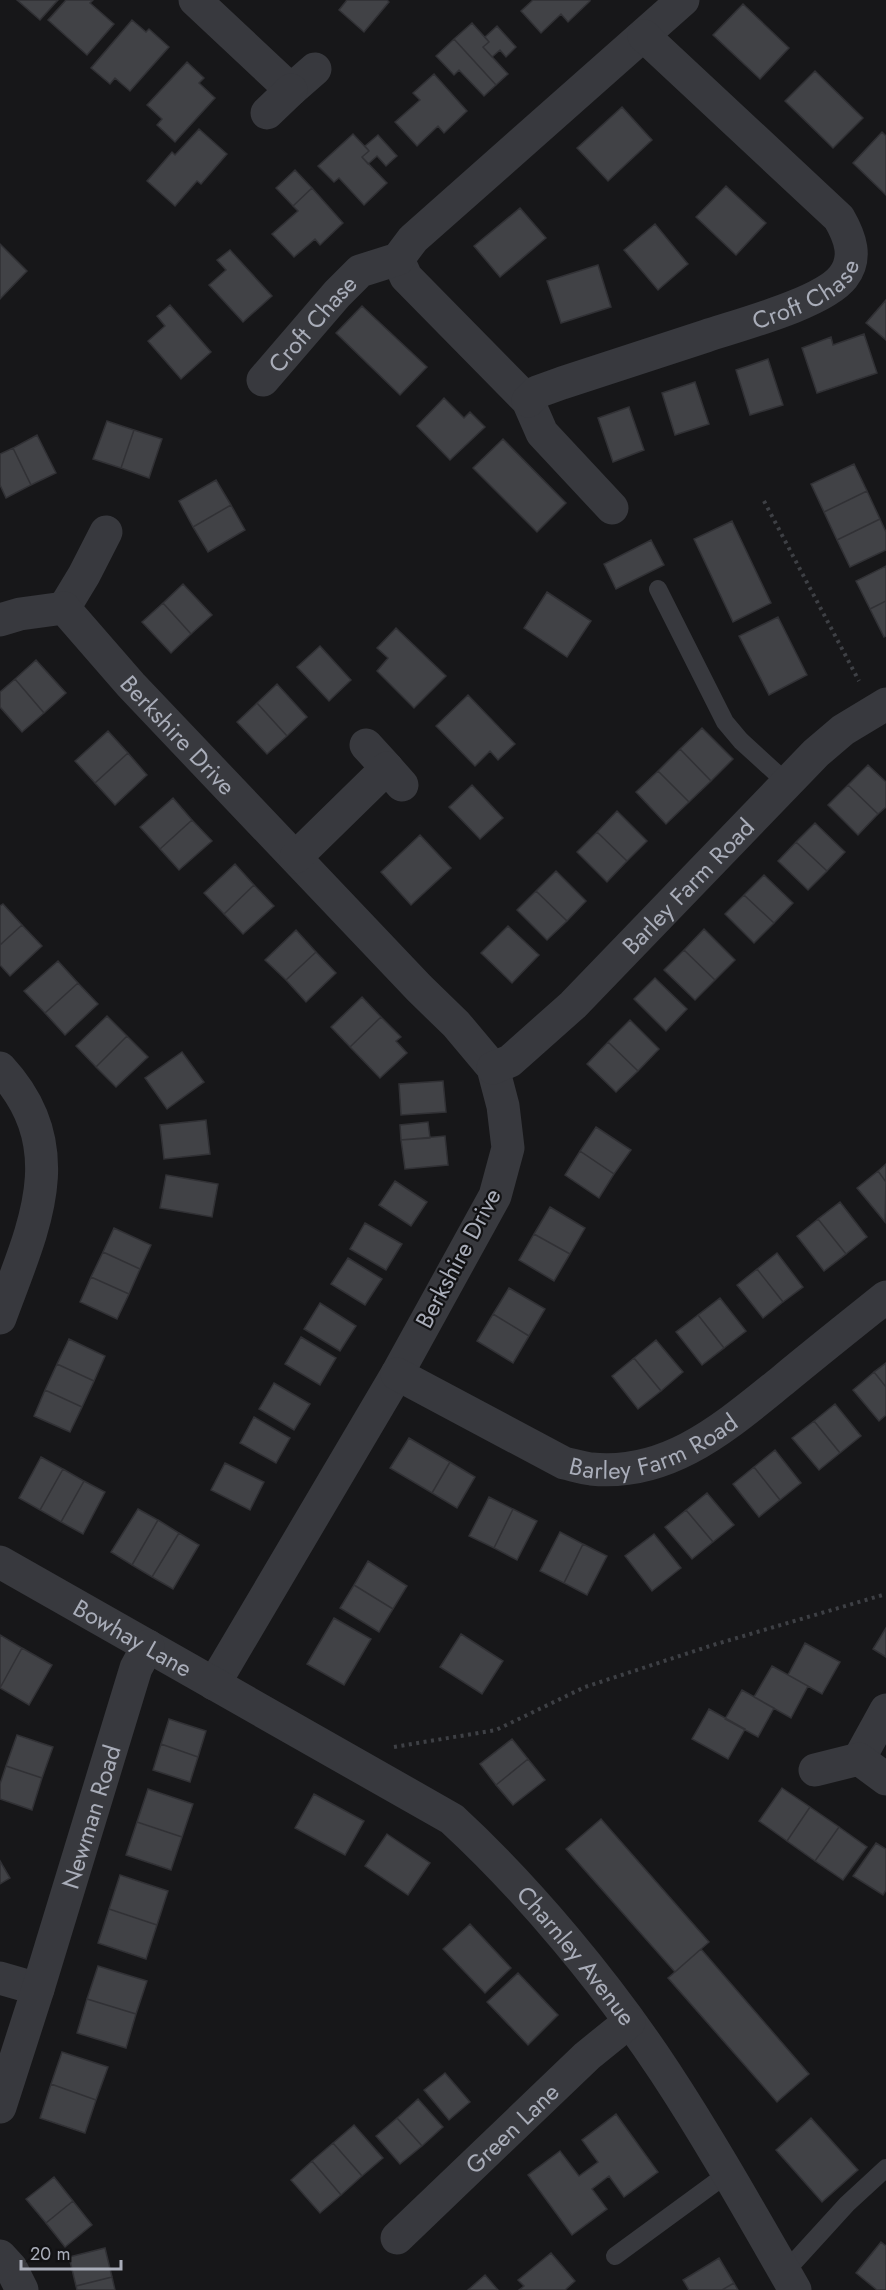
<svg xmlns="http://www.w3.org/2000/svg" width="886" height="2290" font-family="Jost,sans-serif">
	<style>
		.building { fill: #414246; stroke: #313135; stroke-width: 1.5 }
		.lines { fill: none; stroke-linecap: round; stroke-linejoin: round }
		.path { stroke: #3e4045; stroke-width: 4; stroke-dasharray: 3 4.5; stroke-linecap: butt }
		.lane { stroke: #38393e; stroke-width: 18 }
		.street { stroke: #38393e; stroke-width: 33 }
		.labels { text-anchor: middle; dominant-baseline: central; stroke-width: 4.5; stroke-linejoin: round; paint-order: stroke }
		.street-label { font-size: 24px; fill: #a9adb9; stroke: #121214 }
	</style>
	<rect width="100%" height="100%" fill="#171719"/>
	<!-- building -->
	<path class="building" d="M17 0H58L40 20Z
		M66 0H93L90 3 114 24 87 55 48 20Z
		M347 0H387L389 2 364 32 339 10Z
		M533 0H590V1L568 22 561 14 541 33 521 11Z
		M743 4 789 48 760 79 713 35Z
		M132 20 146 32 149 29 169 47 130 91 115 78 110 84 91 68Z
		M472 23 489 42 483 47 508 74 496 85 454 39Z
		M497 26 516 47 506 57 500 50 492 57 483 47 489 42 485 37Z
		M454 39 496 85 484 96 459 70 454 75 436 56Z
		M187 62 204 78 199 83 215 98 175 142 157 125 162 119 147 105Z
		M815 71 863 118 833 148 785 101Z
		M434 74 467 111 444 133 438 126 417 146 395 122 420 100 413 93Z
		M622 107 652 140 608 181 577 148Z
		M199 129 227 154 201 184 197 181 175 206 147 181 172 152 175 155Z
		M882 132 886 136V195L853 163Z
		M353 134 369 151 362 157 387 183 364 205 339 178 334 182 318 166Z
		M378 135 397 156 386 166 377 156 368 164 362 157 369 151 365 146Z
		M295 170 312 188 293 206 276 188Z
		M726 186 766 223 736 255 696 217Z
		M312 188 343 223 320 245 315 239 294 257 272 234 298 211 293 206Z
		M520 208 546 238 500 277 474 246Z
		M655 224 688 264 658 290 624 250Z
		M0 244 27 271 0 299Z
		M230 250 272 296 243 322 209 285 226 270 217 260Z
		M598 265 611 307 561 323 547 281Z
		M886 300V340L866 323Z
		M170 305 211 352 181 379 148 341 165 326 157 316Z
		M362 306 427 367 400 395 336 333Z
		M864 334 877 373 817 393 802 348 831 337 833 345Z
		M768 359 783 405 750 415 736 370Z
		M695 382 709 424 675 435 662 393Z
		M444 398 464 418 470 412 485 427 450 460 417 426Z
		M629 407 644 450 613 462 598 418Z
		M107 421 134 430 121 468 93 459Z
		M134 430 162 439 149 478 121 468Z
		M37 435 56 473 31 485 13 448Z
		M503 439 566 503 537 532 473 468Z
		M13 448 31 485 6 498 0 485V454Z
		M854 464 867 491 824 512 811 484Z
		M216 480 231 505 193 527 179 501Z
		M867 491 880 519 837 540 824 512Z
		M231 505 245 530 208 552 193 527Z
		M880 519 886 532V550L850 567 837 540Z
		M732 521 771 603 733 622 694 539Z
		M651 540 664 565 616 589 604 564Z
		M886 566V601L870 609 856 581Z
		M183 584 212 615 191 634 163 603Z
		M547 592 591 621 567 657 524 628Z
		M886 601V636L884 637 870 609Z
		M163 603 191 634 171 653 142 622Z
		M778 617 807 675 769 695 739 636Z
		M396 628 446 676 414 708 377 671 388 658 377 648Z
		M320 646 351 680 329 701 297 667Z
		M36 660 66 693 44 713 15 679Z
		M15 679 44 713 22 732 0 707V692Z
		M277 684 307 717 287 736 257 703Z
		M468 695 515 744 498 760 490 751 475 766 436 726Z
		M257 703 287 736 267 754 237 722Z
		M702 728 733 759 711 781 680 749Z
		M108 731 128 753 95 783 75 761Z
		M680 749 711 781 689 802 658 771Z
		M128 753 147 775 115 805 95 783Z
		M868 765 886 782V807L878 814 848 785Z
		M658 771 689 802 666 824 636 792Z
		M472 785 503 818 480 839 449 807Z
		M848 785 878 814 858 835 828 805Z
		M173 798 192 820 160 849 140 827Z
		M617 811 647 841 627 861 597 832Z
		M192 820 212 841 179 870 160 849Z
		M815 823 845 852 827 871 796 842Z
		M597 832 627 861 607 882 577 852Z
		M420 835 451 868 411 905 381 872Z
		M796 842 827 871 808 890 778 861Z
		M235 864 254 885 224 914 204 893Z
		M556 871 586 901 567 921 536 891Z
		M764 875 793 903 774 923 744 895Z
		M254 885 274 906 243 934 224 914Z
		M536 891 567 921 547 940 517 910Z
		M744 895 774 923 754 943 725 914Z
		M3 904 22 925 0 945V906Z
		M22 925 42 946 10 976 0 965V945Z
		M508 926 539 955 512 983 481 953Z
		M704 929 735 960 715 980 684 950Z
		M296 930 316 952 286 980 265 960Z
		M684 950 715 980 695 1000 664 970Z
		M316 952 336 973 306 1002 286 980Z
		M58 961 78 983 45 1013 24 991Z
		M655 978 687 1009 666 1031 634 999Z
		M78 983 98 1004 65 1035 45 1013Z
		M362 997 381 1017 350 1047 331 1027Z
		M107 1016 127 1036 96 1067 76 1046Z
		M381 1017 401 1037 396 1041 407 1053 380 1078 350 1047Z
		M630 1020 659 1049 638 1071 608 1042Z
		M127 1036 148 1057 116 1087 96 1067Z
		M608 1042 638 1071 616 1092 587 1064Z
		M182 1052 204 1082 167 1109 145 1078Z
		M443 1081 446 1112 401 1115 399 1084Z
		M206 1120 210 1154 164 1159 160 1125Z
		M428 1122 430 1138 401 1140 400 1125Z
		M596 1127 631 1150 614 1174 580 1151Z
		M445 1136 448 1165 405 1169 401 1140Z
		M580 1151 614 1174 599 1198 565 1175Z
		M886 1164V1182L878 1171Z
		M878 1171 886 1182 885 1222 857 1188Z
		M166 1175 218 1184 212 1217 160 1208Z
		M395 1181 427 1202 411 1226 379 1205Z
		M840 1202 867 1237 846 1254 818 1219Z
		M550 1207 585 1228 570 1254 534 1234Z
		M818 1219 846 1254 824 1271 797 1236Z
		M365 1223 402 1244 386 1270 350 1249Z
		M114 1228 151 1245 140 1269 103 1252Z
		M534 1234 570 1254 554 1281 519 1260Z
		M103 1252 140 1269 129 1294 91 1277Z
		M777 1253 803 1287 783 1302 757 1269Z
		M348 1258 382 1279 365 1305 331 1284Z
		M757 1269 783 1302 763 1318 737 1285Z
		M91 1277 129 1294 117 1319 80 1302Z
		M509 1288 545 1309 529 1336 493 1314Z
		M720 1298 746 1331 724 1348 698 1315Z
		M320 1303 356 1326 340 1351 304 1329Z
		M493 1314 529 1336 513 1363 477 1341Z
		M698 1315 724 1348 702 1365 676 1332Z
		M301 1337 336 1358 320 1385 285 1364Z
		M69 1339 105 1356 94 1381 57 1364Z
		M656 1340 683 1372 661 1391 634 1358Z
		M634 1358 661 1391 638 1409 612 1376Z
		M886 1363V1387L874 1372Z
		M57 1364 94 1381 82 1407 45 1390Z
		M874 1372 886 1387V1415L879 1421 853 1390Z
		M274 1383 310 1404 294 1430 259 1409Z
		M45 1390 82 1407 70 1432 34 1416Z
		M835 1404 861 1436 840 1453 814 1421Z
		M254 1417 290 1438 276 1463 240 1443Z
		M814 1421 840 1453 819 1470 792 1438Z
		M409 1438 450 1462 432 1493 390 1468Z
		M775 1450 801 1483 780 1500 754 1467Z
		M41 1457 63 1469 40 1510 19 1498Z
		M450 1462 475 1477 457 1508 432 1493Z
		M225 1463 264 1482 250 1510 211 1490Z
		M754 1467 780 1500 759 1517 733 1484Z
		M63 1469 84 1481 61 1522 40 1510Z
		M84 1481 105 1492 83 1534 61 1522Z
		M707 1493 734 1525 713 1542 686 1510Z
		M489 1497 513 1509 494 1548 469 1536Z
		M138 1509 158 1520 132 1565 111 1552Z
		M513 1509 537 1521 517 1560 494 1548Z
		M686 1510 713 1542 692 1559 665 1527Z
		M158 1520 179 1533 152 1577 132 1565Z
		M560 1532 583 1544 564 1583 540 1571Z
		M179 1533 199 1545 173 1589 152 1577Z
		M654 1534 681 1568 652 1591 625 1556Z
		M583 1544 607 1556 587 1595 564 1583Z
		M368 1561 407 1586 393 1609 354 1585Z
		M354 1585 393 1609 379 1632 340 1608Z
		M334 1618 371 1639 344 1685 307 1664Z
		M886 1628V1657L873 1649Z
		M461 1634 503 1661 482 1694 440 1667Z
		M0 1635 22 1648 0 1688Z
		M805 1643 840 1662 822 1694 788 1675Z
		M22 1648 52 1665 29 1705 0 1688Z
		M772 1666 808 1686 791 1718 754 1697Z
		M742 1690 774 1708 758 1737 725 1719Z
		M709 1709 745 1729 728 1759 692 1739Z
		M169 1719 206 1731 198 1757 161 1744Z
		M17 1735 53 1747 42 1778 6 1766Z
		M512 1739 528 1759 496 1785 480 1764Z
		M161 1744 198 1757 190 1782 153 1770Z
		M528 1759 545 1780 513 1805 496 1785Z
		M6 1766 42 1778 32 1810 0 1799V1784Z
		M782 1788 810 1807 787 1841 759 1821Z
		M148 1789 193 1804 182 1837 137 1822Z
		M314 1794 364 1821 345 1855 295 1828Z
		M810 1807 839 1827 815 1861 787 1841Z
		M601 1819 709 1942 675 1972 566 1849Z
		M137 1822 182 1837 171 1870 126 1855Z
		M839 1827 867 1847 843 1880 815 1861Z
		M387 1834 430 1863 408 1895 365 1866Z
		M876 1843 886 1849V1890L883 1895 853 1876Z
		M0 1861 10 1878 0 1884Z
		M120 1875 168 1891 157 1925 109 1909Z
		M109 1909 157 1925 146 1959 98 1943Z
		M470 1924 511 1968 485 1993 443 1949Z
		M701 1949 809 2074 777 2102 668 1978Z
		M98 1966 147 1981 136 2014 87 1999Z
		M518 1973 558 2015 528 2045 487 2002Z
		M87 1999 136 2014 126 2048 77 2033Z
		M62 2052 108 2067 96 2100 51 2084Z
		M445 2073 470 2102 449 2120 424 2090Z
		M51 2084 96 2100 85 2133 40 2118Z
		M418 2099 443 2127 422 2146 397 2118Z
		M616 2114 658 2172 624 2197 609 2176 592 2189 607 2209 572 2235 528 2175 560 2151 579 2176 598 2162 582 2140Z
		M397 2118 422 2146 400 2164 376 2136Z
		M811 2118 858 2170 822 2202 776 2150Z
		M354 2125 383 2158 362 2176 333 2143Z
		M333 2143 362 2176 341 2195 312 2161Z
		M312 2161 341 2195 320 2213 291 2180Z
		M54 2177 73 2201 46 2223 26 2199Z
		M73 2201 92 2225 65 2247 46 2223Z
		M881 2242 886 2246V2290H877L856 2273Z
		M105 2248 112 2277 76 2286 69 2257Z
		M551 2253 575 2281 565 2290H519L524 2286 518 2280Z
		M719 2258 734 2283 722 2290H689L683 2280Z
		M485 2275 498 2290H468Z
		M112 2277 115 2290H77L76 2286Z
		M734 2283 738 2290H722Z"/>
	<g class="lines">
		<!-- path -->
		<path class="path" d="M764 501 859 681
			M394 1747 496 1730 585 1687 713 1645 886 1594"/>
		<!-- lane -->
		<path class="lane" d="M658 589 725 722 741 741 787 783
			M615 2256 727 2174
			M785 2272 847 2204 886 2168"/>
		<!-- street -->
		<g class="street">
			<path d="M195 0 291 90 315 69"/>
			<path d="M267 113 291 90"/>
			<path d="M398 259 406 277 528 401 542 433 612 508"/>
			<path id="s1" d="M263 380 337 294 360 271 398 259 413 239 683 0"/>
			<path id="s2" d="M528 401 537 392 562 383C610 367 658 352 706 336 739 325 823 303 843 277 858 258 850 237 839 218L644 36"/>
			<path d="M64 608 84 575 106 532"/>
			<path id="s3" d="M0 620 20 614 64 608 131 685 419 988 456 1024 493 1068 503 1106 508 1148 495 1196 397 1374 214 1684"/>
			<path d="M366 745 387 768"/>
			<path d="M296 857 387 768 402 785"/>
			<path d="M0 1068C75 1149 32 1230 0 1318"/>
			<path id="s4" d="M493 1068 510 1061 573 1005 816 753 843 730 886 704"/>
			<path id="s5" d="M397 1374 564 1463C573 1465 583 1468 591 1469 669 1477 726 1426 782 1381 817 1352 851 1325 886 1297"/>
			<path id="s6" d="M0 1562 452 1819C529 1890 607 1984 665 2072 711 2142 753 2217 795 2290"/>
			<path d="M859 1759 886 1710"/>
			<path d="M815 1770 859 1759 886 1779"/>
			<path d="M0 1978 38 1989"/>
			<path id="s7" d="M0 2107 38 1989 136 1668 148 1646"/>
			<path id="s8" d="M397 2238 587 2056 629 2022"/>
			<path d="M0 2256 11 2268 22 2290"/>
		</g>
	</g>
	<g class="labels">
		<!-- street labels -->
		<g class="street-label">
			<text stroke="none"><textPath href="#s2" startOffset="300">Croft Chase</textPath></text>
			<text stroke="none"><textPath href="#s1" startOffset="75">Croft Chase</textPath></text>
			<text stroke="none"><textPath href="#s3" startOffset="236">Berkshire Drive</textPath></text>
			<text stroke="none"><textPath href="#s4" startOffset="268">Barley Farm Road</textPath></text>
			<text transform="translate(458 1258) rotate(-62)">Berkshire Drive</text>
			<text stroke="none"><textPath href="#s5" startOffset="284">Barley Farm Road</textPath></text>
			<text stroke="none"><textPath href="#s6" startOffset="153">Bowhay Lane</textPath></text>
			<text stroke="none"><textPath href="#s7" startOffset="304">Newman Road</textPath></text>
			<text stroke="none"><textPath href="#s6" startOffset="705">Charnley Avenue</textPath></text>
			<text stroke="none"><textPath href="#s8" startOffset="159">Green Lane</textPath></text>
		</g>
	</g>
	<!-- scale -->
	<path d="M21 2260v9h100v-9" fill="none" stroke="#a9adb9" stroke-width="3"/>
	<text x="30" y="2260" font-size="18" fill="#a9adb9" stroke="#121214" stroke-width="4.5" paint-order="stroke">20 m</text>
</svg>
